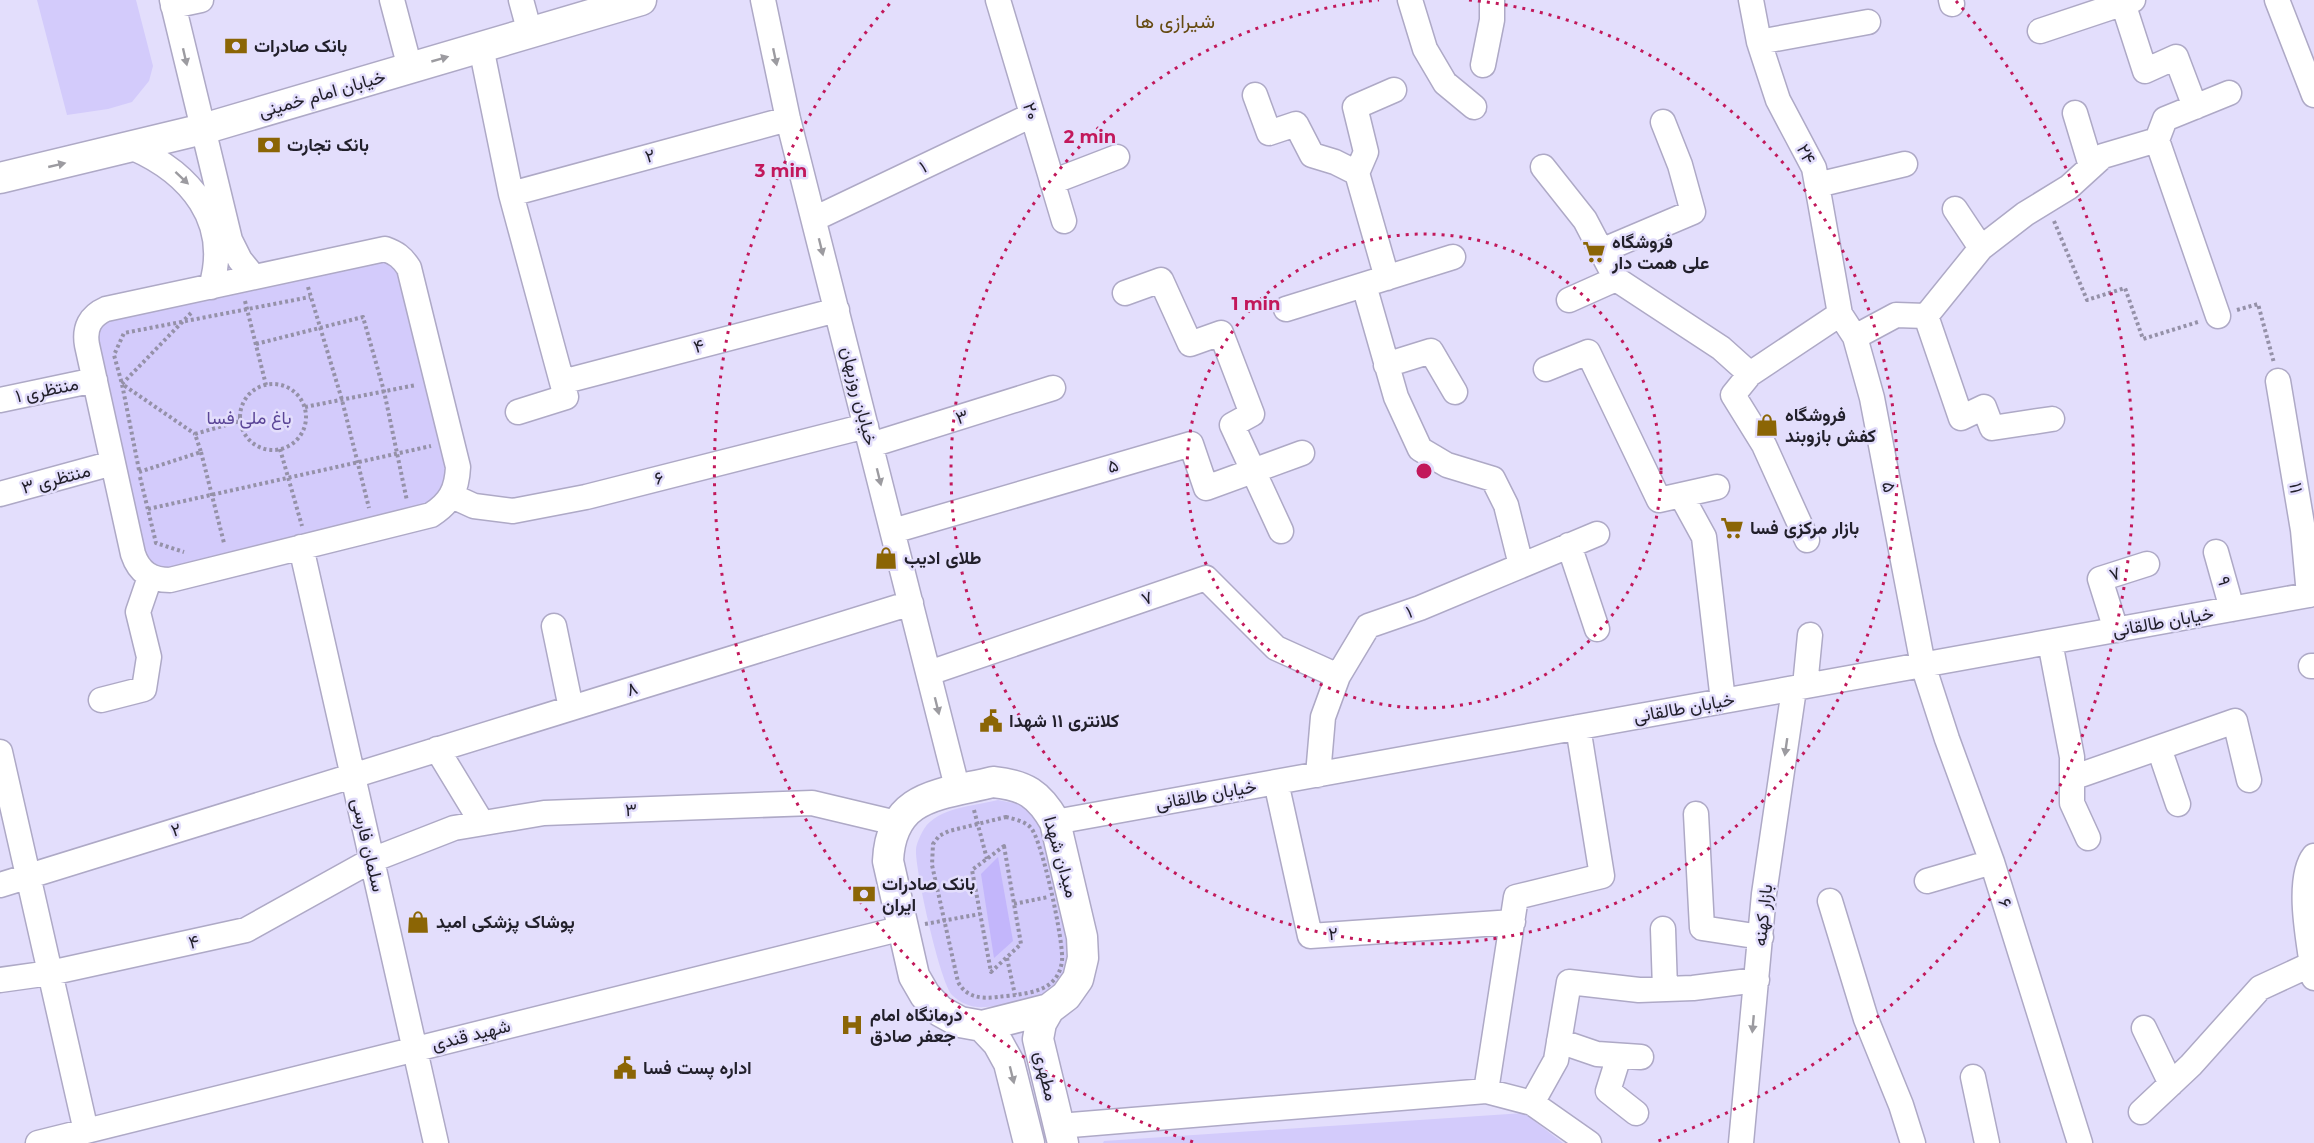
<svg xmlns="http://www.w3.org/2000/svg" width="2314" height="1143" font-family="Montserrat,Vazirmatn,sans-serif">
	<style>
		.green { fill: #d3cbfb }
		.water { fill: #c3b6fb }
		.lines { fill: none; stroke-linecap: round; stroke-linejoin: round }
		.minor-casing { stroke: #aea9c6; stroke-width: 27 }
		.major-casing { stroke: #aea9c6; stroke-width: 33 }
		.path { stroke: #9591a8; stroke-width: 4; stroke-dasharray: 3 3; stroke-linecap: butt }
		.minor { stroke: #fff; stroke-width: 24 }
		.major { stroke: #fff; stroke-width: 30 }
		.oneway { fill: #9c9ba0 }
		.ring { fill: none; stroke: #c2185b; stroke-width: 3; stroke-dasharray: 3 6 }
		.labels { text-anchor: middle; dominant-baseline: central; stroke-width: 5; stroke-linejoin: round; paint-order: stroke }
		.poi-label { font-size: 18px; font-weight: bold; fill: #22202b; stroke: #e3defc; text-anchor: start }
		.street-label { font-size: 18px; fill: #22202b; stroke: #e3defc }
		.park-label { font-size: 18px; fill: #5b4697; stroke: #e3defc }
		.neighbourhood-label { font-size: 20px; fill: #654a10; stroke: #e3defc }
		.centre { fill: #c2185b; stroke: #e3defc; stroke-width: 3 }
		.ring-label { font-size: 18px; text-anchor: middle; font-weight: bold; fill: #c2185b; stroke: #e3defc; stroke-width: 5; stroke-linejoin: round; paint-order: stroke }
	</style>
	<rect width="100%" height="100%" fill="#e3defc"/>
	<!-- green -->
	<path class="green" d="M37 0H136L153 66 149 81 132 102 108 109 67 115Z
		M379 257 401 271 449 466 446 487 434 506 165 572 149 565 139 550 94 340 107 316Z
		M998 800C1011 803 1026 804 1036 814 1052 831 1070 934 1069 959 1069 966 1066 979 1062 985 1049 1001 1005 1006 985 1007 973 1008 961 1004 952 995 940 982 915 870 916 850 916 844 921 834 924 829 938 807 975 806 998 800Z
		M1524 1113 1563 1143H1103L1104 1141Z"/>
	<!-- water -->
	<path class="water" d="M998 857 1013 941 994 958 981 874Z"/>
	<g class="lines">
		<!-- minor casing -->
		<g class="minor-casing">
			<path id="minor" d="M172 0 230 240 240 260 253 276
				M392 0 410 68
				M521 0 530 33
				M763 0 788 119 958 791
				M998 0 1064 221
				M1410 0 1425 49 1445 83 1474 107
				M1751 0 1759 42 1778 100 1814 168 1840 314 1855 337 1872 398 1923 665 1947 739 1992 862 2080 1143
				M1951 0 1952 4
				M2122 0 2145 71 2176 57 2195 107
				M2277 0 2314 95
				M173 6 201 0
				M2040 31 2133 0
				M1759 42 1868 22
				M481 47 511 194 566 397 518 412
				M1483 65 1492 20V0
				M1255 95 1269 133 1296 124 1312 155 1335 162 1357 173 1387 278
				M2075 113 2091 166
				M2157 140 2218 316
				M133 148C190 173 231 221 211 287
				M1543 167 1585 220 1616 279 1721 348 1750 374 1840 314
				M1357 173 1366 152 1355 107 1394 90
				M1052 182 1117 157
				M1817 185 1905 164
				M511 194 788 119
				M1955 209 1981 248
				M814 219 1032 115
				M385 249C396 253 402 257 409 268L458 467C457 490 450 503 431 515L170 580C151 580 139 572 133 554L87 345C84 328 90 316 106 309Z
				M1601 251 1693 212 1680 165 1663 122
				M1364 285 1396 397 1420 449 1447 465 1493 479 1506 505 1521 565
				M1125 293 1161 280 1190 344 1221 333 1252 414 1232 425 1281 531
				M1569 300 1616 279
				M1286 309 1453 257
				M1926 316 1961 418 1984 407 1992 428 2052 419
				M1855 337 1896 315 1926 316 1981 248 2025 214 2069 187 2103 156 2157 140 2165 119 2229 93
				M1386 365 1431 351 1455 392
				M1546 369 1588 352 1659 500 1717 487
				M1750 374 1733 395 1764 445 1807 540
				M2278 381 2303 530 2309 595
				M562 382 837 310
				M0 400 95 380
				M871 445 1053 388
				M0 494 113 463
				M1681 495 1704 537 1723 701
				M452 496 474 506 513 511 586 497 866 426
				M893 531 1191 444 1206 488 1302 453
				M1569 545 1597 629
				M301 547 436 1143
				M2216 552 2232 609
				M554 626 571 708
				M2116 630 2100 579 2147 564
				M2050 642 2072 757V803L2088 838
				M2311 666H2314
				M929 673 1206 578 1276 648 1338 676
				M1805 686 1810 635
				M101 700 144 689 149 657 138 612 150 577
				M2159 748 2178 804
				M437 749 482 823
				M0 752 86 1131
				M1318 775 1323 717 1338 676 1368 626 1420 608 1597 534
				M2072 778 2235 721 2249 780
				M1276 782 1310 936 1513 922
				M1696 814 1702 928 1761 937
				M1055 822 2314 594
				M2314 856C2295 880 2310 948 2314 978
				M1927 881 1992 862
				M0 885 911 603
				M1830 901 1866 1019 1901 1105 1913 1143
				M1663 929 1665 989
				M0 980 50 973 246 930 372 860 454 828 544 813 812 803 896 823
				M2144 1028 2171 1084
				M1559 1041 1597 1054 1641 1057
				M1619 1056 1608 1091 1636 1113
				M1973 1077 1987 1143
				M1486 1091 1516 897 1602 876 1578 727
				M1532 1103 1556 1060 1569 982 1639 990 1693 988 1757 980
				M2141 1112 2191 1065 2260 988 2314 963
				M1059 1126 1486 1091 1532 1103 1589 1143
				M38 1143 903 928
				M1741 1143 1764 894 1794 689"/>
		</g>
		<!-- major casing -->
		<g class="major-casing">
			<path id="major" d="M0 178 203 129 641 0
				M993 782C1025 785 1039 794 1055 822L1082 937 1083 958 1078 979 1066 996 1049 1009 982 1026 960 1022 940 1011 925 995 914 976 888 861C891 794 940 795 993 782Z
				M1049 1009 1041 1023 1038 1039 1063 1143
				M982 1026 998 1043 1009 1063 1029 1143"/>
		</g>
		<!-- path -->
		<path class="path" d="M2054 221 2087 300 2125 288 2143 339 2198 322
			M308 287 342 400 369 508
			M245 301 266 385
			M2237 310 2258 304 2274 363
			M191 313 122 384 195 434
			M256 344 363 317 384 391 407 501
			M240 417a33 33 0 1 1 66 0a33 33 0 1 1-66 0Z
			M305 407 416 385
			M280 449 302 526
			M201 452 224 543
			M139 470 122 384 114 355 124 333 310 297
			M139 472 201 452 195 434 240 421
			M140 477 156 543 184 552
			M148 509 431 446
			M974 810 987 859
			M1006 817C1014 819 1025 821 1031 828 1042 840 1064 942 1062 961 1061 968 1059 975 1053 981 1041 994 1014 995 997 997 980 999 966 997 958 982L932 865 933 844 939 836 949 831Z
			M1004 846 1021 944 991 972 972 870Z
			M1014 904 1048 897
			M925 924 980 914
			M1007 958 1015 995"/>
		<!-- minor -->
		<use href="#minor" class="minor"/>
		<!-- major -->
		<use href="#major" class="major"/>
	</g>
	<!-- one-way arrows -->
	<defs><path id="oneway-solid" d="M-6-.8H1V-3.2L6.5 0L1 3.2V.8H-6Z" transform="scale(1.5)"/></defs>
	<g class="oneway">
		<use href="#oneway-solid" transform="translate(185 57) rotate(77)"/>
		<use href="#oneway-solid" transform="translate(775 57) rotate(78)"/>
		<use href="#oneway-solid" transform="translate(440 59) rotate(-16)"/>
		<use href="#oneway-solid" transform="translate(57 165) rotate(-13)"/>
		<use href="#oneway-solid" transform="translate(182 178) rotate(43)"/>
		<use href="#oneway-solid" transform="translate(821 247) rotate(76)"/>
		<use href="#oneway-solid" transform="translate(879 477) rotate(76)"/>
		<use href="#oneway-solid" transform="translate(937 706) rotate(76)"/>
		<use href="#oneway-solid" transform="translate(1786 747) rotate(98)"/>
		<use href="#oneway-solid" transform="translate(1753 1024) rotate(95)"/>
		<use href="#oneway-solid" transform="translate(1012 1075) rotate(76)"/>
	</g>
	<!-- distance rings -->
	<g class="ring">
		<circle cx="1424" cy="471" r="237"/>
		<path d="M1469 0A473 473 0 1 1 1379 0"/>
		<path d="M1193 1142A710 710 0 0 1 892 1M1956 1A710 710 0 0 1 1655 1142"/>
	</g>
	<!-- icons -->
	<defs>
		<g id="bank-bare" transform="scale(1.8)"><path d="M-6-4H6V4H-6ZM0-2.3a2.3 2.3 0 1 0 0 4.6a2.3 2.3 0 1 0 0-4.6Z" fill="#8b6505" stroke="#e3defc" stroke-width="2.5" paint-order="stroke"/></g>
		<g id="supermarket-bare" transform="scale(1.8)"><path d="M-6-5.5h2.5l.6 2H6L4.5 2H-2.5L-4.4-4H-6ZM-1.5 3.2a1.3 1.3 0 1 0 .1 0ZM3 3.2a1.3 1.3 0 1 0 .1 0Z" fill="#8b6505" stroke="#e3defc" stroke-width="2.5" paint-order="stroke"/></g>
		<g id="shop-bare" transform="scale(1.8)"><path d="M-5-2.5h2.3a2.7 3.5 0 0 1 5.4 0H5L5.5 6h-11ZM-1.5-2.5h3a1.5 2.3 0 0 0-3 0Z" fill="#8b6505" stroke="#e3defc" stroke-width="2.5" paint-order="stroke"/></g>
		<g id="civic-bare" transform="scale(1.8)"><path d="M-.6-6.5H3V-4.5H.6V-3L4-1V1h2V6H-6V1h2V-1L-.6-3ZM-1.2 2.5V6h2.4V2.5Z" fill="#8b6505" stroke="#e3defc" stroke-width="2.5" paint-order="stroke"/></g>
		<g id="hospital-bare" transform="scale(1.8)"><path d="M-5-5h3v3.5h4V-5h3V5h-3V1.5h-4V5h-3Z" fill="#8b6505" stroke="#e3defc" stroke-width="2.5" paint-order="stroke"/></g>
	</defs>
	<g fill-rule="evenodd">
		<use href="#bank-bare" x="236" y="46"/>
		<use href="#bank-bare" x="269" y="145"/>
		<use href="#supermarket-bare" x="1594" y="252"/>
		<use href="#shop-bare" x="1767" y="425"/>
		<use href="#supermarket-bare" x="1732" y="528"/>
		<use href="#shop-bare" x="886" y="558"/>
		<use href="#civic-bare" x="991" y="721"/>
		<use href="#bank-bare" x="864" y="894"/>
		<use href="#shop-bare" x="418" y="922"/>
		<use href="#hospital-bare" x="852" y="1025"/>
		<use href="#civic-bare" x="625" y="1068"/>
	</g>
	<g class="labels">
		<!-- poi labels -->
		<g class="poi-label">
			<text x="254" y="46">بانک صادرات</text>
			<text x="287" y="145">بانک تجارت</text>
			<text x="1612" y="242">فروشگاه<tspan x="1612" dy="21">علی همت دار</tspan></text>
			<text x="1785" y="415">فروشگاه<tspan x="1785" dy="21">کفش بازوبند</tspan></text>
			<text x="1750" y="528">بازار مرکزی فسا</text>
			<text x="904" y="558">طلای ادیب</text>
			<text x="1009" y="721">کلانتری ۱۱ شهدا</text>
			<text x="882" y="884">بانک صادرات<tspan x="882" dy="21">ایران</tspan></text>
			<text x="436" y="922">پوشاک پزشکی امید</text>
			<text x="870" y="1015">درمانگاه امام<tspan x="870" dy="21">جعفر صادق</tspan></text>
			<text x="643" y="1068">اداره پست فسا</text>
		</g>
		<!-- street labels -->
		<g class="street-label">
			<text transform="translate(322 94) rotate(-16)">خیابان امام خمینی</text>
			<text transform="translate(1031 111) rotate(73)">۲۰</text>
			<text transform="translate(1806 154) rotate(63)">۲۴</text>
			<text transform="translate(650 156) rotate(-15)">۲</text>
			<text transform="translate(923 167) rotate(-26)">۱</text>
			<text transform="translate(699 346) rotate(-15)">۴</text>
			<text transform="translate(47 390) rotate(-12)">منتظری ۱</text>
			<text transform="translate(859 396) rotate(76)">خیابان روزبهان</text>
			<text transform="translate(962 417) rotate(-17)">۳</text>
			<text transform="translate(1113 466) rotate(-16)">۵</text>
			<text transform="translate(659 478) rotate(-14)">۶</text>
			<text transform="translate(56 479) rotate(-15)">منتظری ۳</text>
			<text transform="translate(1889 487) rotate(79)">۵</text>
			<text transform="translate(2296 488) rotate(81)">۱۱</text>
			<text transform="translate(2115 574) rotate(-18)">۷</text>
			<text transform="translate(2224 581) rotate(74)">۹</text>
			<text transform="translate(1147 598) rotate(-19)">۷</text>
			<text transform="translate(1409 612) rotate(-19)">۱</text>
			<text transform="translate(2163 622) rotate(-10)">خیابان طالقانی</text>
			<text transform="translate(632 689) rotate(-17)">۸</text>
			<text transform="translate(1684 708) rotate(-10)">خیابان طالقانی</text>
			<text transform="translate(1206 795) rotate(-10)">خیابان طالقانی</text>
			<text transform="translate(631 810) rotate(-2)">۳</text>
			<text transform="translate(176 830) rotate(-17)">۲</text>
			<text transform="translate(368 845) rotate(77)">سلمان فارسی</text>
			<text transform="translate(1061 857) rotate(74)">میدان شهدا</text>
			<text transform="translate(2005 903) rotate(72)">۶</text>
			<text transform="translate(1763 915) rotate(-84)">بازار کهنه</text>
			<text transform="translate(1333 934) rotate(-4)">۲</text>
			<text transform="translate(194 942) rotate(-13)">۴</text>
			<text transform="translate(471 1035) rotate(-14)">شهید قندی</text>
			<text transform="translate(1046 1076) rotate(77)">مطهری</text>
		</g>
		<!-- park labels -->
		<g class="park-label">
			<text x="249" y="418">باغ ملی فسا</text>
		</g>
		<!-- neighbourhood labels -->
		<g class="neighbourhood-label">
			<text x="1175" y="21">شیرازی ها</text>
		</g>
	</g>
	<circle cx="1424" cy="471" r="9" class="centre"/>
	<g class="ring-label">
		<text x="1090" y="143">2 min</text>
		<text x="781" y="177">3 min</text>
		<text x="1256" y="310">1 min</text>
	</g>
</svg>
